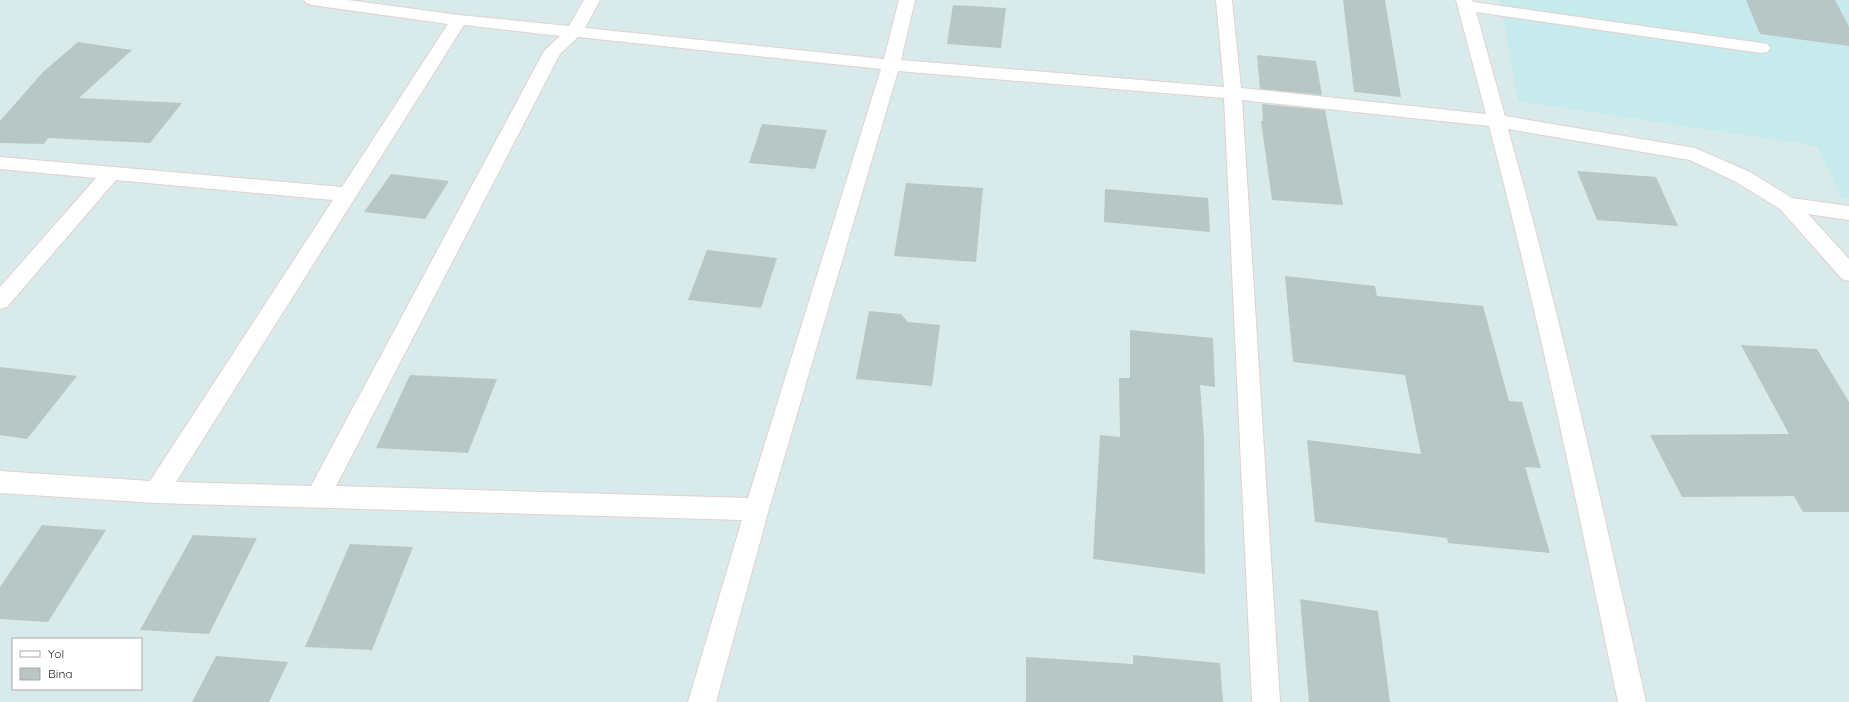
<svg xmlns="http://www.w3.org/2000/svg" width="1849" height="702" font-family="Quicksand,sans-serif">
	<style>
		.education { fill: #c7ebed }
		.building { fill: #b8c6c5 }
		.lines { fill: none; stroke-linecap: round; stroke-linejoin: round }
		.minor-casing { stroke: #e1d1ce; stroke-width: 2 }
		.minor { fill: #fff; fill-rule: evenodd }
	</style>
	<rect width="100%" height="100%" fill="#d8ebea"/>
	<!-- education -->
	<path class="education" d="M1500 0H1849V198L1841 197 1817 146 1518 101Z"/>
	<!-- building -->
	<path class="building" d="M1343 0H1385L1401 97 1354 92Z
		M1746 0H1835L1849 27V46L1760 34Z
		M953 5 1006 8 1001 48 947 44Z
		M78 42 132 50 79 98 182 103 150 143 48 138 44 144 0 143V121L43 72Z
		M1257 55 1316 61 1322 95 1260 89Z
		M1262 104 1325 110 1343 205 1272 200 1261 121H1263Z
		M762 124 827 130 815 169 749 163Z
		M1577 171 1656 177 1678 226 1597 220Z
		M391 174 449 181 425 219 364 212Z
		M906 183 983 188 976 262 894 256Z
		M1105 189 1208 198 1210 232 1104 222Z
		M707 250 777 258 761 308 688 300Z
		M1285 276 1375 286 1377 296 1483 306 1509 401 1522 402 1541 468 1525 467 1550 553 1448 543 1447 538 1315 522 1307 440 1421 454 1405 375 1293 362Z
		M869 311 901 314 908 322 940 325 932 386 856 379Z
		M1130 330 1213 338 1215 387 1200 385 1204 438 1205 574 1093 559 1100 435 1120 437 1119 378H1130Z
		M1741 345 1817 349 1849 402V512H1803L1794 496 1682 497 1650 435 1789 434Z
		M0 367 77 376 27 439 0 435Z
		M410 375 497 379 468 453 376 448Z
		M42 525 106 530 48 622 0 619V587Z
		M193 535 257 538 209 634 140 630Z
		M350 544 413 547 372 650 305 647Z
		M1300 599 1378 611 1390 702H1309Z
		M1133 655 1220 663 1223 702H1026V657L1133 664Z
		M216 656 288 662 269 702H192Z"/>
	<g class="lines">
		<!-- minor casing -->
		<g class="minor-casing">
			<path id="minor" d="M304 0H348L459 15 569 26 584 0H600L585 28 884 59 899 0H915L901 60 1224 87 1216 0H1232L1241 88 1486 114 1456 0H1472L1473 2 1761 43 1767 44 1770 48 1767 52 1761 53 1476 12 1505 116 1695 148 1750 172 1792 198 1849 206V220L1808 214 1849 259V281L1842 279 1780 209 1736 182 1690 160 1508 129C1561 318 1603 510 1646 702H1618C1578 510 1539 316 1489 126L1242 100 1280 702H1252L1224 98 898 71 769 509 716 702H688L742 520 156 503 0 493V471L150 481 333 200 116 180 7 307 0 309V287L96 178 0 169V157L342 187 448 24 312 5 306 3ZM464 25 560 36 544 51 311 486 176 482ZM578 37 881 69 748 498 336 486 560 54Z"/>
		</g>
		<!-- minor -->
		<use href="#minor" class="minor"/>
	</g>
	<!-- legend -->
	<rect x="12" y="638" width="130" height="52" fill="#ffffff" stroke="#a9a9a9"/>
	<rect x="20" y="651" width="20" height="6" fill="#ffffff" stroke="#a9a9a9"/>
	<text x="48" y="658" font-size="12" fill="#272727">Yol</text>
	<rect x="20" y="668" width="20" height="12" fill="#b8c6c5" stroke="#a9a9a9"/>
	<text x="48" y="678" font-size="12" fill="#272727">Bina</text>
</svg>
